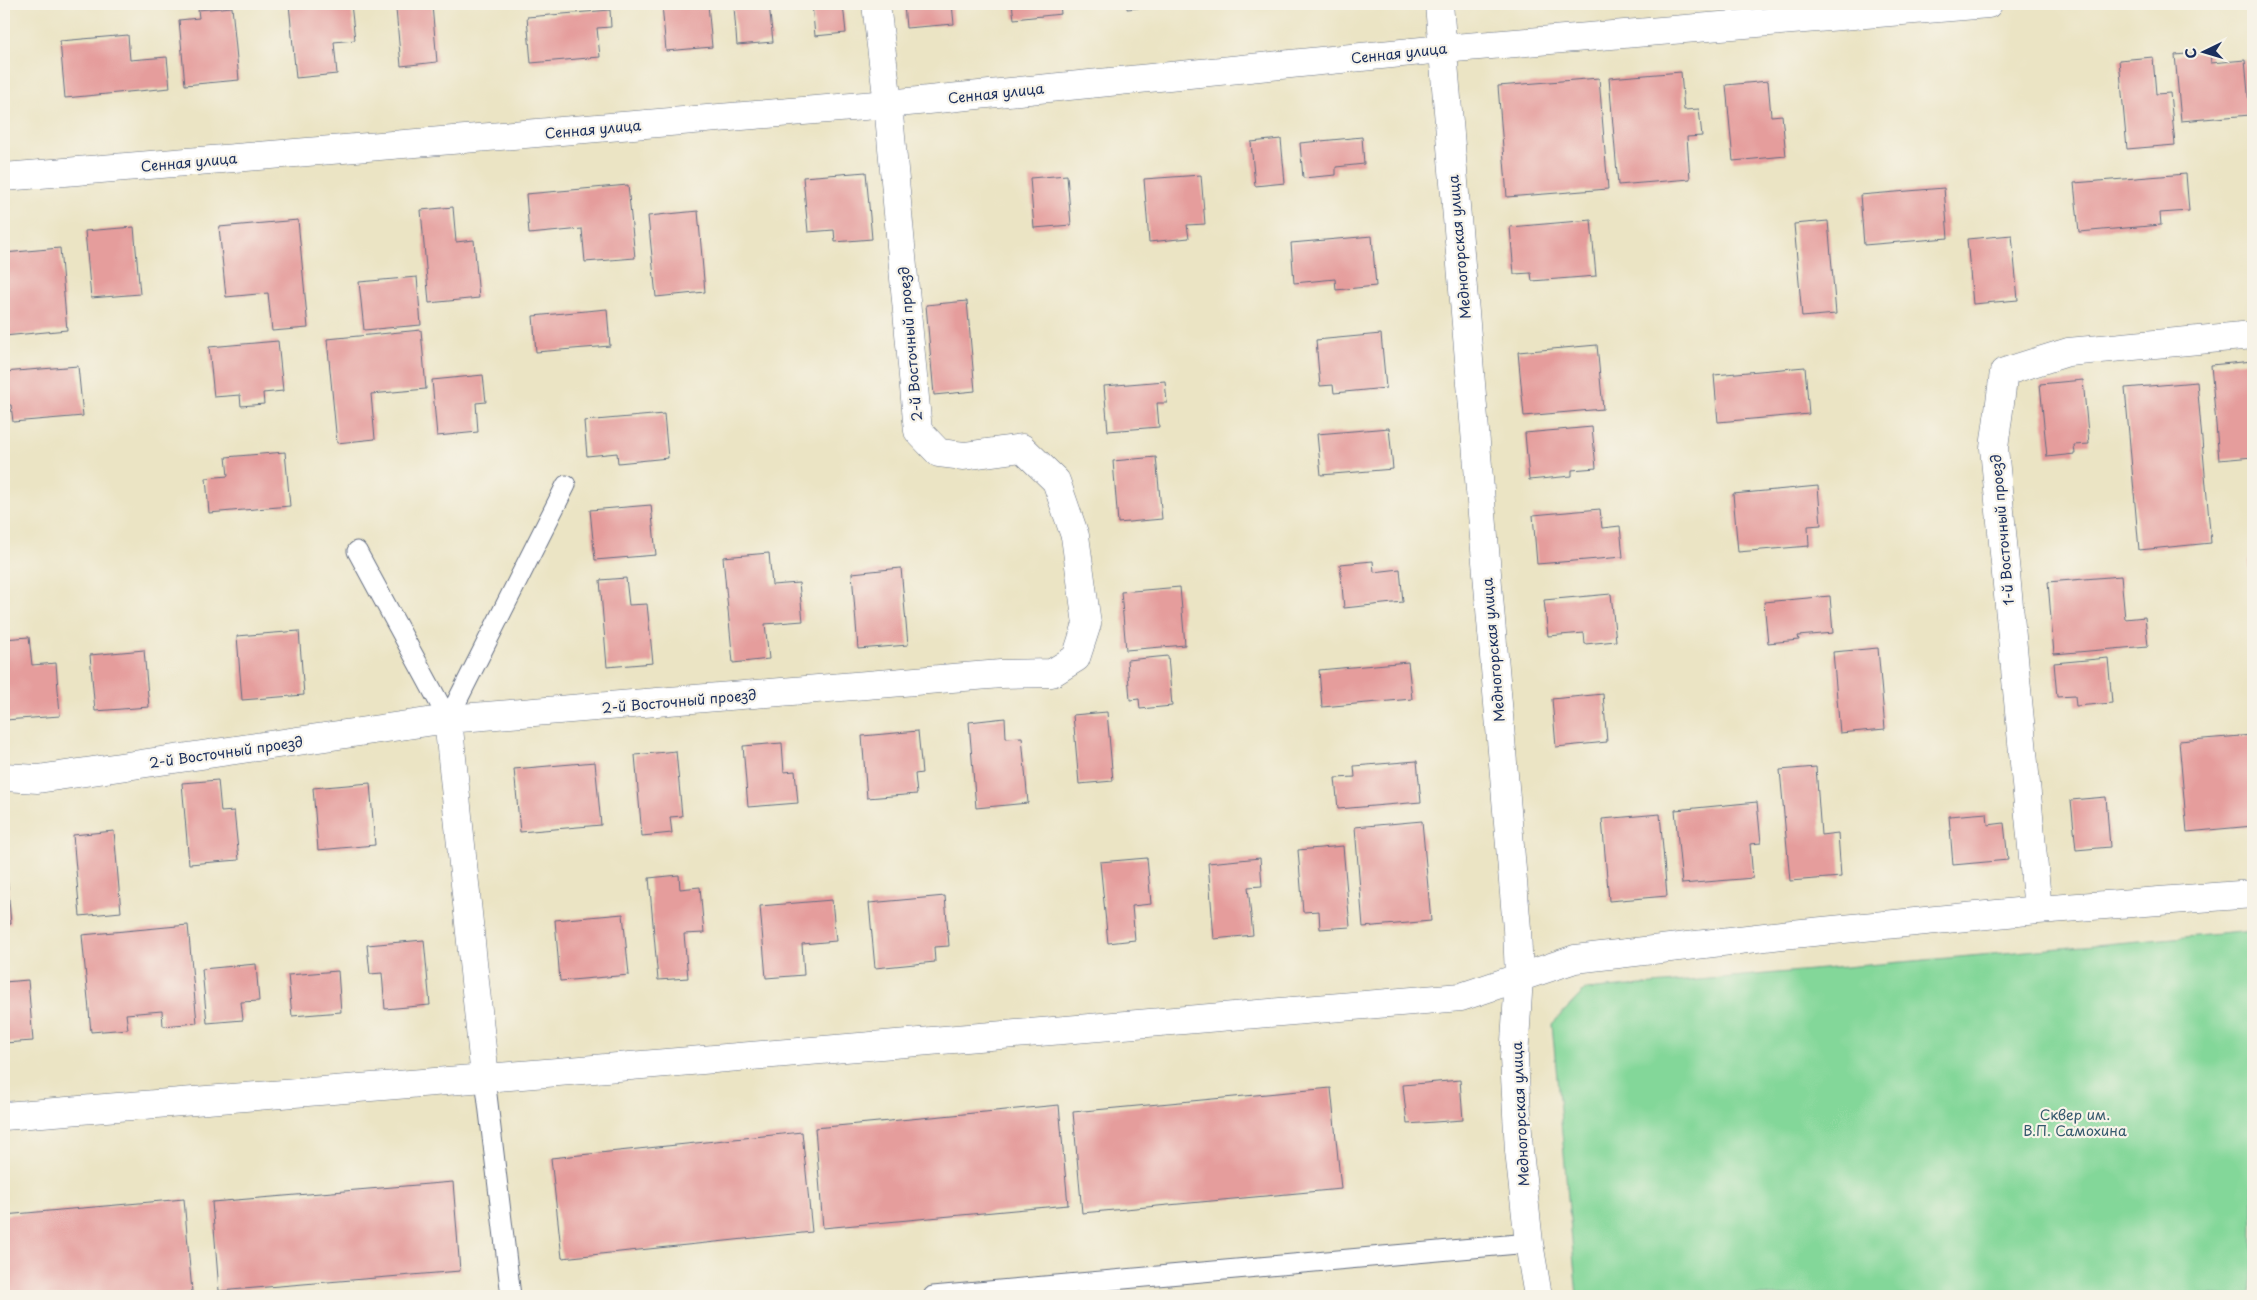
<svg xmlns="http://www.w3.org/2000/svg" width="2257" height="1300" font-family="'Playpen Sans',sans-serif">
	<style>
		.green { fill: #83d799; stroke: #4f837c }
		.building { fill: #e59d9c }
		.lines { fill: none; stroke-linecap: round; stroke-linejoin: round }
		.lane-casing { stroke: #646e82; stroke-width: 21 }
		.street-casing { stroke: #646e82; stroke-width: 29 }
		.lane { stroke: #fff; stroke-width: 19 }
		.street { stroke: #fff; stroke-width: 28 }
		.labels { text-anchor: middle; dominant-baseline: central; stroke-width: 4.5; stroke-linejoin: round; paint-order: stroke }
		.street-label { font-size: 14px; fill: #1b2f5e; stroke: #f7f3e8 }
		.park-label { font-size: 14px; fill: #35596d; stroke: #f7f3e8 }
	</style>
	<rect width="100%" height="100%" fill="#f7f3e8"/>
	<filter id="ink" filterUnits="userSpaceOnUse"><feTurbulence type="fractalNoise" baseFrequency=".02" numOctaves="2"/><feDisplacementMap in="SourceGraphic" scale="10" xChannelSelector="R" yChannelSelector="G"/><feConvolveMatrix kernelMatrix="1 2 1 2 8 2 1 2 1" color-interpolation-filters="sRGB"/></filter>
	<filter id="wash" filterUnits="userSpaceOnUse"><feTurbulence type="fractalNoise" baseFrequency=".0096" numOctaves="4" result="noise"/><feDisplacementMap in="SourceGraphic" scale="20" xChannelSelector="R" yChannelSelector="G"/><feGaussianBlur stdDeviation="1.12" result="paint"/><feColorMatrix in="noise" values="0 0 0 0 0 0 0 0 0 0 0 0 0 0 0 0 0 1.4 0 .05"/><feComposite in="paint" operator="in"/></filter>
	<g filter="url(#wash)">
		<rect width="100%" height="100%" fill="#ebe4c4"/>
		<!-- green -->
		<path class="green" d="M2253 931V1296H1577L1552 1024 1585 990Z"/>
		<g id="blocks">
			<!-- building -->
			<path class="building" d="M289 4H351L355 40 334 42 337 74 296 78Z
				M662 4H708L712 47 666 51Z
				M769 4 773 42 737 45 734 7Z
				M812 4H843L846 33 815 36Z
				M904 4H952L954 24 906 28Z
				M1012 4H1060L1061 14 1014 19Z
				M1127 4H1155V6L1127 9Z
				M432 5 437 62 401 66 396 9Z
				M232 7 239 80 185 85 179 20 199 18 198 10Z
				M610 10 611 27 597 28 600 57 531 63 527 17Z
				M128 35 130 60 167 57 170 88 65 98 60 41Z
				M2210 52 2211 63 2245 60 2250 115 2181 121 2175 55Z
				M2153 57 2156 94 2170 93 2175 145 2127 149 2119 60Z
				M1681 72 1684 110 1699 109 1702 136 1687 137 1690 179 1618 185 1609 78Z
				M1599 78 1608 189 1507 197 1498 86Z
				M1768 81 1771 116 1782 115 1786 156 1733 161 1726 85Z
				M1362 137 1364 164 1336 167V175L1303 178 1300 143Z
				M1281 139 1285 183 1255 186 1251 142Z
				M866 172 872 239 835 242 834 230 808 232 803 177Z
				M2186 174 2189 211 2160 213 2161 225 2079 232 2074 183Z
				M1067 175 1071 225 1034 228 1030 178Z
				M1201 175 1205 224 1187 225 1189 238 1149 242 1144 179Z
				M628 185 635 258 585 262 582 229 529 234 526 194Z
				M1944 188 1948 238 1864 245 1860 195Z
				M453 207 456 242 474 240 479 298 429 303 421 210Z
				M698 211 705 292 656 297 648 216Z
				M298 220 308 328 272 331 268 293 226 297 219 227Z
				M1591 220 1596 276 1532 281 1531 273 1514 274 1510 227Z
				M1828 221 1836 314 1802 317 1794 224Z
				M134 227 140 294 91 298 85 231Z
				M2012 235 2018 300 1973 304 1967 239Z
				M1372 236 1376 286 1336 290 1335 279 1294 283 1291 243Z
				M60 248 67 330 4 336V253Z
				M417 277 421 325 364 330 359 282Z
				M967 301 975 391 934 395 926 305Z
				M607 309 610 346 536 352 533 316Z
				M421 330 426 389 371 394 375 439 337 443 327 339Z
				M1381 334 1386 388 1334 393 1333 385 1320 386 1316 340Z
				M278 341 283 391 263 393 264 404 241 406 240 395 214 397 209 347Z
				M1597 345 1603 409 1524 416 1518 352Z
				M2253 361V457L2219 460 2211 365Z
				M78 366 83 416 13 422 11 405H4V372Z
				M1805 367 1809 414 1718 422 1714 375Z
				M483 375 486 402 476 403 478 432 437 436 432 380Z
				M2083 380 2089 444 2074 445 2075 454 2047 457 2040 384Z
				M1165 381 1167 403H1157L1159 427 1108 431 1104 386Z
				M2197 382 2211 543 2139 550 2125 388Z
				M664 414 668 458 618 463 617 453 587 456 584 421Z
				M1592 427 1596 468 1572 470V476L1529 480 1525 433Z
				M1389 428 1393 469 1321 475 1317 434Z
				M285 452 290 506 209 513 206 478 228 476 226 457Z
				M1156 457 1162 519 1118 523 1113 461Z
				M1818 486 1821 525 1808 526 1809 546 1738 552 1733 494Z
				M651 505 656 555 595 560 590 510Z
				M1600 509 1602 528 1620 526 1623 557 1537 564 1533 515Z
				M769 553 772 585 799 583 803 621 765 624 769 659 733 663 723 557Z
				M2253 559V590H2252L2249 560Z
				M1373 561 1374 572 1400 569 1403 602 1344 608 1340 564Z
				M901 568 908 645 858 649 852 573Z
				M2121 576 2125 619 2145 617 2148 646 2054 654 2048 582Z
				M626 578 629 605 647 604 653 663 607 667 600 580Z
				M1180 587 1185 645 1126 650 1121 592Z
				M1611 594 1616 641 1585 644 1584 633 1548 636 1544 600Z
				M1830 596 1833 633 1798 636 1799 640 1768 643 1764 602Z
				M299 631 304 695 242 700 237 636Z
				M29 637 32 665 56 663 60 716 5 720 4 639Z
				M1878 648 1885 729 1840 733 1833 652Z
				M144 650 149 707 95 711 90 655Z
				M1168 656 1172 706 1140 709 1139 699 1130 700 1127 660Z
				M2108 658 2112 703 2076 706 2075 696 2057 697 2054 663Z
				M1408 662 1412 699 1322 707 1319 670Z
				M1603 694 1607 742 1556 747 1552 699Z
				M1107 712 1113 781 1079 784 1073 715Z
				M1005 718 1006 738 1022 737 1028 803 976 808 969 722Z
				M918 731 922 773 915 774 917 794 867 798 862 736Z
				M2253 735V826L2187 832 2179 741Z
				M782 743 784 772 795 771 798 803 748 807 743 746Z
				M676 751 682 816 670 817 672 833 642 836 635 755Z
				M1417 761 1421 802 1338 809 1335 778 1355 777 1354 766Z
				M595 762 601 825 520 832 514 769Z
				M1816 767 1821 835 1838 833 1841 877 1790 881 1780 770Z
				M218 780 221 812 234 811 239 860 189 864 182 783Z
				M370 783 375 845 318 850 313 788Z
				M2106 797 2110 847 2076 850 2071 800Z
				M1757 802 1761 843 1750 844 1753 878 1682 884 1675 810Z
				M1987 813 1988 825 2004 823 2008 860 1953 865 1949 816Z
				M1660 814 1667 896 1609 901 1602 819Z
				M1422 821 1431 921 1363 927 1355 827Z
				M114 831 121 912 80 916 73 835Z
				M1343 846 1350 927 1320 929 1319 911 1303 912 1298 850Z
				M5 852 11 924H4V853Z
				M1147 858 1151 904 1132 906 1135 940 1108 943 1100 862Z
				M1260 858 1262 886 1248 887 1253 935 1214 939 1208 863Z
				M679 875 680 889 700 887 704 933 684 934 688 978 658 980 649 878Z
				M945 896 949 946 934 947 935 962 875 968 869 903Z
				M832 900 836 941 802 944 804 975 766 978 760 906Z
				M623 914 629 975 560 981 555 920Z
				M188 925 197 1023 163 1026 162 1011 126 1014 128 1029 91 1032 82 935Z
				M424 940 430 1005 385 1009 382 973 370 974 367 945Z
				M256 964 259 1001 241 1002 243 1020 207 1023 202 969Z
				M338 971 341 1012 292 1016 288 975Z
				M28 980 33 1041 4 1043V982Z
				M1460 1080 1463 1120 1407 1124 1403 1085Z
				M1331 1088 1341 1189 1082 1213 1073 1112Z
				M1059 1105 1068 1205 823 1228 815 1128Z
				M802 1132 812 1232 562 1258 551 1158Z
				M453 1182 460 1271 219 1291 212 1202Z
				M184 1199 192 1292 141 1296H4V1215Z"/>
		</g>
	</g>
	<g filter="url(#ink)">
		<use href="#blocks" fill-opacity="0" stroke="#646e82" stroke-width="1"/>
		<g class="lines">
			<!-- lane casing -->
			<g class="lane-casing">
				<path id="lane" d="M357 551 448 719
					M448 719 566 485
					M485 1078 511 1296
					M933 1296 1529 1243"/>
			</g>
			<!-- street casing -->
			<g class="street-casing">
				<path id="street" d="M1439 4 1517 929 1519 977 1514 1058 1519 1151 1529 1243 1538 1296
					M4 177 888 104 1442 49 1988 4
					M448 719 485 1078
					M4 777 38 779 448 719 1001 674 1052 673 1076 658 1087 624 1075 536 1056 481 1022 448 964 456 939 453 918 431 888 104 876 4
					M2038 910 1994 448 2004 372 2068 352 2253 335
					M4 1116 485 1078 1461 997 1575 959 1782 935 2038 910 2253 894"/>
			</g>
			<!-- lane -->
			<use href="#lane" class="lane"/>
			<!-- street -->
			<use href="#street" class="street"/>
		</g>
	</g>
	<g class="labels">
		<!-- street labels -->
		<g class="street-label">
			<text transform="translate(1399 53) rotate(-6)">Сенная улица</text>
			<text transform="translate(996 93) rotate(-6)">Сенная улица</text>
			<text transform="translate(593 129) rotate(-5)">Сенная улица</text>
			<text transform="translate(189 162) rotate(-5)">Сенная улица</text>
			<text transform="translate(1459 247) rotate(-95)">Медногорская улица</text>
			<text transform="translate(910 344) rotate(-95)">2-й Восточный проезд</text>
			<text transform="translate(2002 530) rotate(-95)">1-й Восточный проезд</text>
			<text transform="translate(1493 650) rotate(-95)">Медногорская улица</text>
			<text transform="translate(679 701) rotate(-5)">2-й Восточный проезд</text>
			<text transform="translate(226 752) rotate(-8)">2-й Восточный проезд</text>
			<text transform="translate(1520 1114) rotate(-93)">Медногорская улица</text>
		</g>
		<!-- park labels -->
		<g class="park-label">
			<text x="2075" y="1114">Сквер им.<tspan x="2075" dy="16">В.П. Самохина</tspan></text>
		</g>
	</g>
	<!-- margin -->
	<rect width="2257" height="1300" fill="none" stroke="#f7f3e8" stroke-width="20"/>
	<!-- north arrow -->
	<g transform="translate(2204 52) rotate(265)" stroke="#f7f3e8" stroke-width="4" paint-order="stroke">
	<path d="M0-4L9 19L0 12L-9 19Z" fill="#1b2f5e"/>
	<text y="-8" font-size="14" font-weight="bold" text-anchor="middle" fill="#1b2f5e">С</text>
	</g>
</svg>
